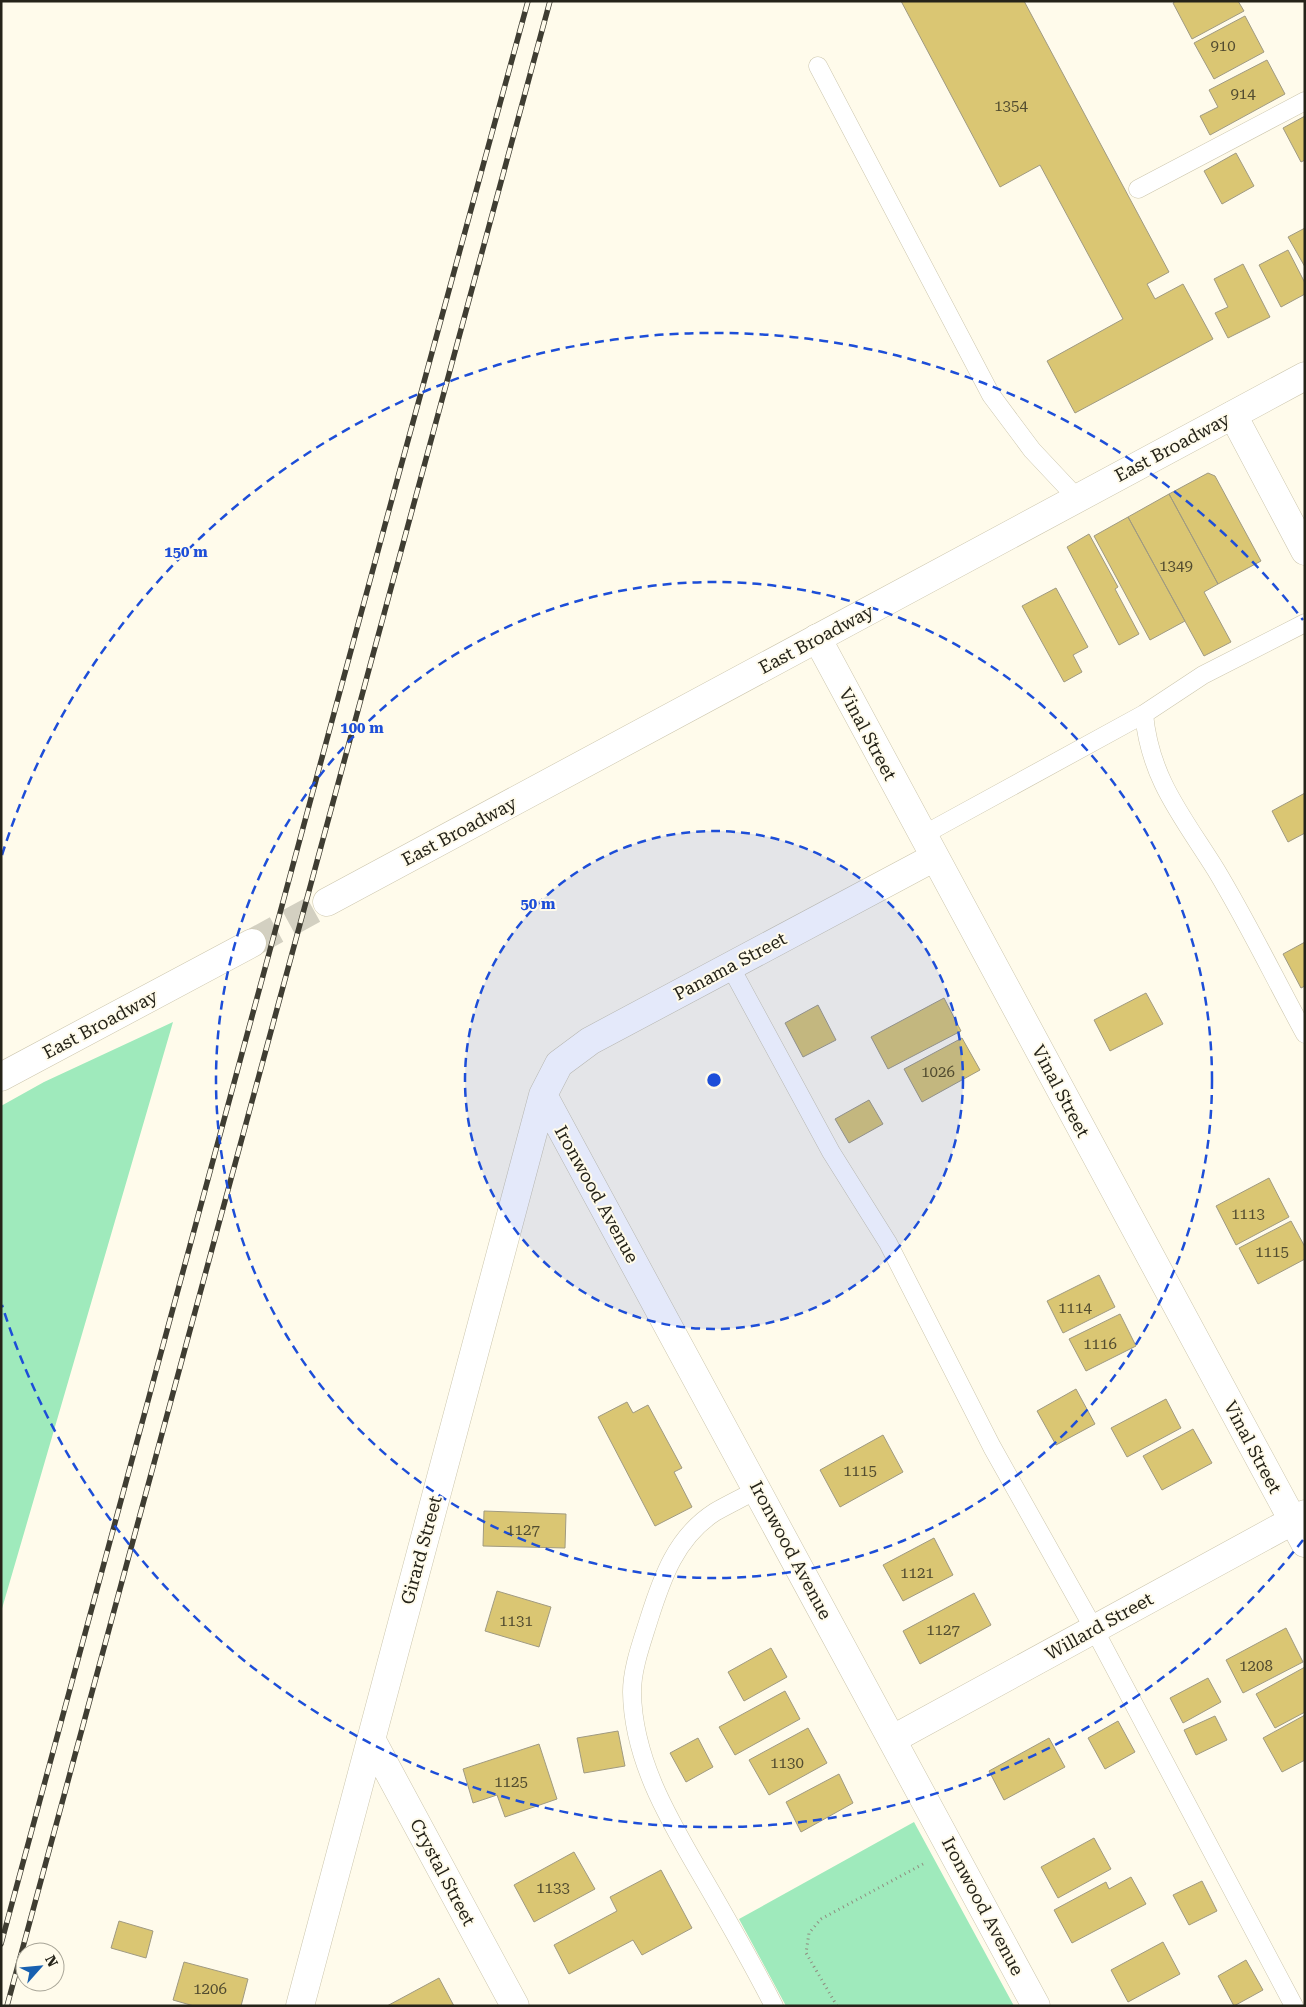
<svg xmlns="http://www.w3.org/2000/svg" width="1306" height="2007" font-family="'Roboto Serif',serif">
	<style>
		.green { fill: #9feabc }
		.building { fill: #dac673; stroke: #a09a81 }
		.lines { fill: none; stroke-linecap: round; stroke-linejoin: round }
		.secondary-tunnel { stroke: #d3d0c1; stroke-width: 28; stroke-dasharray: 28 14; stroke-linecap: butt }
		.lane-casing { stroke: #ccc6ad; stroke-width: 19 }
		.street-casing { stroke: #ccc6ad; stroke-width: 29 }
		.secondary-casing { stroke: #ccc6ad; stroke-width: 29 }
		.path { stroke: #8f8c7f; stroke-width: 3; stroke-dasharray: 1 4; stroke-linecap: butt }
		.lane { stroke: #fff; stroke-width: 18 }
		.street { stroke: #fff; stroke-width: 28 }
		.secondary { stroke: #fff; stroke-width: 28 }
		.rail-casing { stroke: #3f3d32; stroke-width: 5.5 }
		.rail { stroke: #fffbeb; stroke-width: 4; stroke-dasharray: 11; stroke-linecap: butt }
		.ring { fill: none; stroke: #1d4ed8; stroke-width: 2.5; stroke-dasharray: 9 6 }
		.labels { text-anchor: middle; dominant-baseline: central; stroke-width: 4; stroke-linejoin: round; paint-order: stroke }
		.number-label { font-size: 15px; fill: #524c30 }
		.street-label { font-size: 18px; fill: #252319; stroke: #fffbeb }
		.centre { fill: #1d4ed8; stroke: #fffbeb; stroke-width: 2.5 }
		.ring-label { font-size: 15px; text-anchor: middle; font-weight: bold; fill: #1d4ed8; stroke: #fffbeb; stroke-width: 4; stroke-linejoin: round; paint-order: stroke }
	</style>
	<rect width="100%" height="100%" fill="#fffbeb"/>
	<!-- green -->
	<path class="green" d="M173 1022 1 1612V1106L44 1082Z
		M914 1822 1014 2006H786L739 1919Z"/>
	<!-- building -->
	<path class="building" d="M901 1H1024L1169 272 1147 284 1155 299 1183 284 1213 339 1075 413 1047 361 1123 319 1040 165 1000 187Z
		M1176 1H1238L1244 11 1192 39 1173 3Z
		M1245 16 1264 52 1214 79 1194 43Z
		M1267 60 1285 94 1210 135 1200 116 1218 107 1209 90Z
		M1305 116V160L1301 162 1283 128Z
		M1236 153 1254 186 1222 204 1204 171Z
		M1305 228V267L1288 237Z
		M1288 250 1305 283V294L1281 307 1259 265Z
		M1243 264 1270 317 1228 338 1215 313 1228 307 1214 279Z
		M1208 473 1215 476 1261 561 1218 584 1169 494Z
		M1169 494 1218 584 1204 592 1231 642 1204 656 1128 517Z
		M1128 517 1185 621 1150 640 1094 536Z
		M1089 534 1118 587 1115 589 1139 634 1119 645 1067 547Z
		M1056 588 1088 647 1073 655 1082 672 1064 682 1022 606Z
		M1305 793V833L1288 842 1272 811Z
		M1305 942V986L1301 988 1283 954Z
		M1146 993 1163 1024 1110 1051 1094 1020Z
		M944 998 961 1031 888 1069 871 1037Z
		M818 1005 836 1040 803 1057 785 1023Z
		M962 1038 980 1070 922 1102 904 1069Z
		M869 1100 883 1124 849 1143 835 1119Z
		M1269 1178 1289 1217 1236 1245 1216 1206Z
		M1291 1221 1305 1247V1259L1258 1284 1239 1248Z
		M1099 1275 1115 1307 1063 1333 1047 1301Z
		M1120 1314 1136 1346 1086 1371 1069 1339Z
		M1076 1389 1095 1424 1056 1445 1037 1411Z
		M1166 1399 1181 1428 1127 1457 1111 1428Z
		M627 1402 633 1413 648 1405 682 1468 674 1472 692 1507 655 1526 598 1417Z
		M1193 1429 1212 1463 1162 1490 1143 1456Z
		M883 1435 903 1472 840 1507 820 1470Z
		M484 1511 566 1514 565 1548 483 1546Z
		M934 1538 953 1575 903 1601 883 1565Z
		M497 1591 551 1607 539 1647 485 1631Z
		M974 1593 991 1625 920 1664 903 1631Z
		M1286 1628 1303 1662 1243 1693 1226 1660Z
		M771 1648 787 1677 744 1701 728 1672Z
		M1305 1667V1712L1275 1728 1256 1694Z
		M1208 1678 1221 1702 1183 1723 1170 1698Z
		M785 1691 800 1719 735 1755 719 1727Z
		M1305 1715V1760L1282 1772 1263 1738Z
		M1215 1716 1227 1740 1196 1755 1184 1730Z
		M1118 1721 1135 1752 1105 1769 1088 1738Z
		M808 1728 827 1763 769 1795 749 1760Z
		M618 1731 625 1766 584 1773 577 1738Z
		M698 1738 713 1767 686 1782 670 1753Z
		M1049 1738 1065 1767 1004 1800 989 1771Z
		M539 1744 557 1799 505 1817 497 1795 473 1803 463 1769Z
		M839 1774 853 1803 801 1832 786 1802Z
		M1094 1838 1111 1869 1058 1898 1041 1867Z
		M574 1852 595 1889 534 1922 514 1885Z
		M661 1870 692 1928 642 1955 633 1940 569 1974 554 1945 617 1911 610 1897Z
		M1131 1877 1146 1904 1072 1943 1054 1910 1106 1882 1109 1889Z
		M1202 1881 1217 1911 1189 1925 1173 1895Z
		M119 1921 153 1931 146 1958 111 1948Z
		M1163 1942 1180 1974 1128 2002 1111 1970Z
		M1246 1960 1263 1990 1234 2006 1218 1976Z
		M184 1962 248 1979 241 2006H194L173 2000Z
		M439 1978 454 2006H387Z"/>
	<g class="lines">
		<!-- secondary-tunnel -->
		<path class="secondary-tunnel" d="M252 943 327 902"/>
		<!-- lane casing -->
		<g class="lane-casing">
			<path id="lane" d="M818 66 991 395 1032 450 1077 498
				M1138 189 1305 101
				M1144 714C1150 779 1183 817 1216 870 1248 923 1275 979 1305 1034
				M923 835 1144 714 1203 675 1305 623
				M730 966 831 1152 888 1243 992 1447 1094 1629 1294 2006
				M758 1489C744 1497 729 1504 715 1512 676 1537 662 1578 649 1619 642 1642 632 1668 632 1692 633 1765 675 1829 710 1890 732 1928 754 1967 774 2006"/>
		</g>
		<!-- street casing -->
		<g class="street-casing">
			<path id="street" d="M1233 415 1305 551
				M817 638 1305 1543
				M543 1095 1036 2006
				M371 1739 515 2006
				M893 1739 1305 1514
				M300 2006 543 1095 559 1064 590 1041 935 857"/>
		</g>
		<!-- secondary casing -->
		<g class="secondary-casing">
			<path id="secondary" d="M327 902 1305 376
				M1 1077 252 943"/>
		</g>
		<!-- path -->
		<path class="path" d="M837 2006 806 1953 809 1933 821 1919 923 1864"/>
		<!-- lane -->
		<use href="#lane" class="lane"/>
		<!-- street -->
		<use href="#street" class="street"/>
		<!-- secondary -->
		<use href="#secondary" class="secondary"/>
		<!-- rail casing -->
		<g class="rail-casing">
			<path id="rail" d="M1 1944 392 499 528 1
				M7 2006 550 1"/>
		</g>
		<!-- rail -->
		<use href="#rail" class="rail"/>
	</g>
	<!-- distance rings -->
	<circle cx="714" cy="1080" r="249" fill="#1d4ed8" fill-opacity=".12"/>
	<g class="ring">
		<circle cx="714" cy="1080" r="249"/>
		<circle cx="714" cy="1080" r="498"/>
		<path d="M1303 1540A747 747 0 0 1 2 1305M2 855A747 747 0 0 1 1303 620"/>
	</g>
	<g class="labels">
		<!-- number labels -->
		<g class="number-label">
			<text x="1223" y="46">910</text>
			<text x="1243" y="94">914</text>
			<text x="1011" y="106">1354</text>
			<text x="1176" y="566">1349</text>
			<text x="938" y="1072">1026</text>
			<text x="1248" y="1214">1113</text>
			<text x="1272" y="1252">1115</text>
			<text x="1075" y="1308">1114</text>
			<text x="1100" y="1344">1116</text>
			<text x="860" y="1471">1115</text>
			<text x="523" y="1530">1127</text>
			<text x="917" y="1573">1121</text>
			<text x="516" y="1621">1131</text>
			<text x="943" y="1630">1127</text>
			<text x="1256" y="1666">1208</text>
			<text x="787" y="1763">1130</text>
			<text x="511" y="1782">1125</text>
			<text x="553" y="1888">1133</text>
			<text x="210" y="1989">1206</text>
		</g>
		<!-- street labels -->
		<g class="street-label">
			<text transform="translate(1172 447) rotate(-28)">East Broadway</text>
			<text transform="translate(816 639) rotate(-28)">East Broadway</text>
			<text transform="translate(868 734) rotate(62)">Vinal Street</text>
			<text transform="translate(459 831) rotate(-28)">East Broadway</text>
			<text transform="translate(730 966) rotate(-28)">Panama Street</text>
			<text transform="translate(100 1024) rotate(-28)">East Broadway</text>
			<text transform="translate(1061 1091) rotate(62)">Vinal Street</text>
			<text transform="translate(597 1194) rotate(61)">Ironwood Avenue</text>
			<text transform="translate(1253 1447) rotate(62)">Vinal Street</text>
			<text transform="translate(421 1550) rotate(-75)">Girard Street</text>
			<text transform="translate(791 1550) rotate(62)">Ironwood Avenue</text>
			<text transform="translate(1099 1626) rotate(-29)">Willard Street</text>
			<text transform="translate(443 1872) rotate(62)">Crystal Street</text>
			<text transform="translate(983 1906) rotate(62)">Ironwood Avenue</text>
		</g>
	</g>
	<circle cx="714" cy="1080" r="8" class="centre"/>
	<g class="ring-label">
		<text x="186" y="557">150 m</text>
		<text x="362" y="733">100 m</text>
		<text x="538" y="909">50 m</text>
	</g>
	<!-- border -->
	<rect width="1306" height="2007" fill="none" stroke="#252319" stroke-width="5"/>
	<!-- north arrow -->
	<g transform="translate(40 1967) rotate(63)"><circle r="24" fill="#fffbeb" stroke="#a8a597"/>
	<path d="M0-4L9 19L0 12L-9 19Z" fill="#1860b0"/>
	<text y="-8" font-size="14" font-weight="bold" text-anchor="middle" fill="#252319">N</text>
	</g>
</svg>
